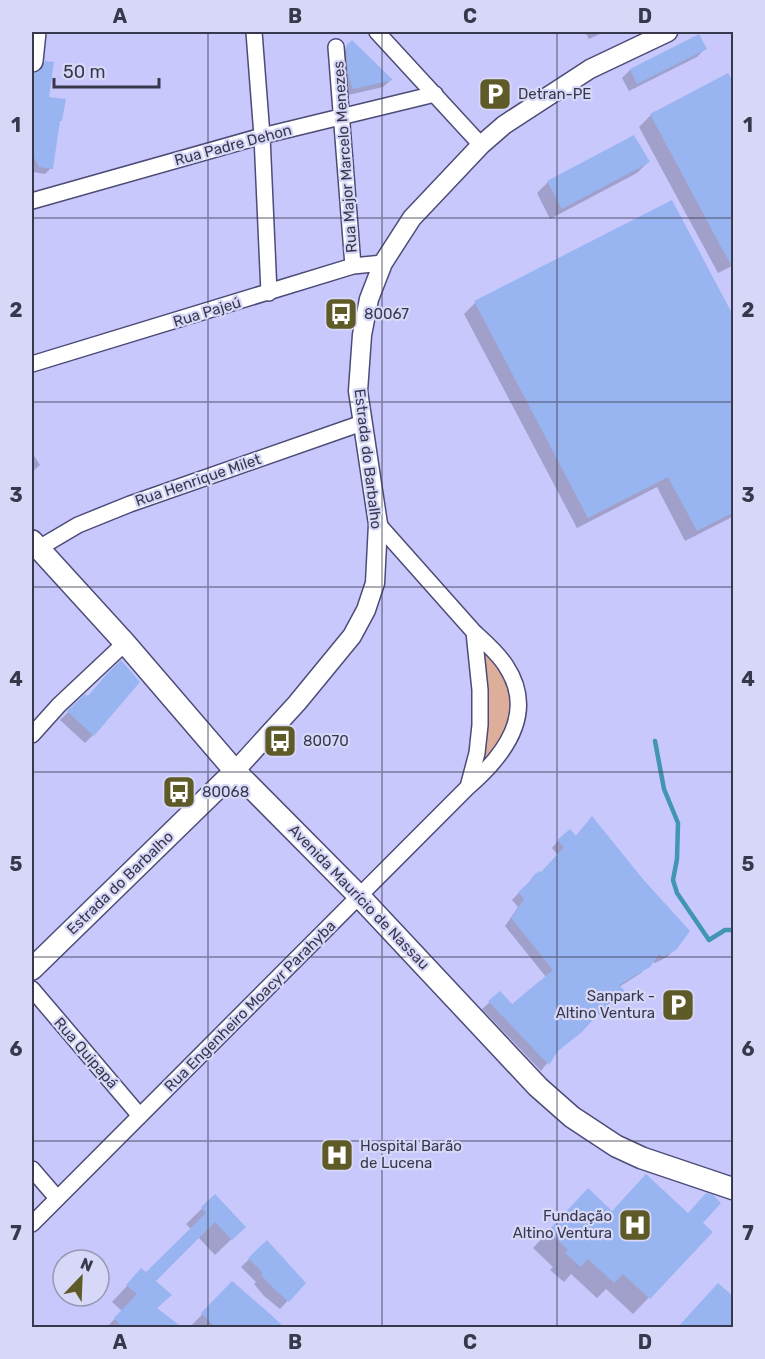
<svg xmlns="http://www.w3.org/2000/svg" width="765" height="1359" font-family="Rubik,sans-serif">
	<style>
		.green { fill: #ddae9a }
		.shadow { fill: #0003 }
		.lines { fill: none; stroke-linecap: round; stroke-linejoin: round }
		.stream { stroke: #4295b3; stroke-width: 4.5 }
		.building { fill: #99b5f1 }
		.minor-casing { stroke: #4d4b77; stroke-width: 18 }
		.tertiary-casing { stroke: #4d4b77; stroke-width: 21 }
		.secondary-casing { stroke: #4d4b77; stroke-width: 24 }
		.minor { stroke: #fff; stroke-width: 15 }
		.tertiary { stroke: #fff; stroke-width: 18 }
		.secondary { stroke: #fff; stroke-width: 21 }
		.grid { fill: none; stroke: #38384d; stroke-width: 1.5; stroke-opacity: 0.55 }
		.labels { text-anchor: middle; dominant-baseline: central; stroke-width: 4.5; stroke-linejoin: round; paint-order: stroke }
		.poi-label { font-size: 15px; fill: #38384d; stroke: #d7d8f8; text-anchor: start }
		.street-label { font-size: 15px; fill: #38384d; stroke: #d7d8f8 }
		.neatline { fill: none; stroke: #38384d; stroke-width: 2 }
		.grid-label { font-size: 20px; text-anchor: middle; font-weight: bold; fill: #38384d }
	</style>
	<rect width="100%" height="100%" fill="#c8c8fd"/>
	<!-- green -->
	<path class="green" d="M481 643 498 654 515 706 508 726 493 753 477 767Z"/>
	<!-- shadow -->
	<path class="shadow" d="M585 32H604L589 39Z
		M699 36 705 49 697 57 629 91 622 78 630 70Z
		M352 43 391 80 383 87 344 96 338 56Z
		M45 63 47 98 61 120 58 124 51 168 45 174 33 172 32 169V77Z
		M727 75 734 265 718 273 639 127 650 116Z
		M634 137 648 162 637 173 550 219 537 193 548 182Z
		M475 303 734 320V516L685 541 657 487 577 528 464 314Z
		M32 453 40 465 32 472Z
		M121 662 93 735 85 743 60 720 85 696 87 697Z
		M591 818 675 949 667 957 655 963 652 961 641 973 619 987 623 991 555 1053 541 1071 482 1009 500 993 512 1006 546 977 505 926 518 907 512 900 532 879 540 874 558 855 552 848 558 841 575 837Z
		M215 1196 244 1227 215 1255 198 1237 154 1281 170 1295 156 1309 181 1327 106 1328 122 1311 112 1302 142 1270 146 1274 192 1230 186 1224Z
		M572 1206 611 1212 687 1215 701 1223 711 1233 633 1314 606 1289 597 1298 571 1274 564 1282 550 1270 553 1267 533 1248Z
		M267 1242 304 1283 280 1309 264 1296 254 1284 256 1282 241 1267Z
		M232 1283 283 1328H189Z"/>
	<g class="lines">
		<!-- stream -->
		<path class="stream" d="M655 741 664 789 678 823 677 859 673 880 677 893 709 940 725 930H734"/>
	</g>
	<!-- building -->
	<path class="building" d="M699 34 707 49 637 84 630 69Z
		M352 40 393 80 353 89 348 74 346 46Z
		M45 61 54 62 49 97 66 99 62 121H60L53 169 39 167 32 153V87L33 73 42 69Z
		M728 73 734 84V271L650 114Z
		M634 135 650 162 562 209 547 181Z
		M672 200 734 317V512L697 531 668 477 588 518 474 301Z
		M121 660 140 682 94 736 67 711 85 694 88 696 106 675Z
		M592 816 642 878 690 931 676 950 663 957 659 954 650 967 619 985 625 991 615 1001 612 999 599 1015 598 1014 582 1032 558 1051 549 1065 488 1001 500 991 512 1004 553 970 511 918 524 899 518 892 532 880 531 878 539 871 541 872 564 847 557 840 570 829 576 836Z
		M646 1174 688 1213 706 1193 713 1195 721 1203 703 1223 713 1232 650 1299 623 1274 614 1283 588 1259 581 1267 565 1253 568 1250 548 1231 588 1188 612 1211Z
		M215 1194 246 1227 232 1240 215 1222 156 1281 172 1295 157 1308 183 1328H123L114 1318 137 1294 126 1285 141 1268 146 1272 206 1213 201 1207Z
		M267 1240 306 1283 289 1302 273 1288 261 1275 263 1273 248 1258Z
		M232 1281 269 1313 285 1328H216L201 1313Z
		M718 1283 734 1297V1328H677Z"/>
	<g class="lines">
		<!-- minor casing -->
		<g class="minor-casing">
			<path id="minor" d="M254 32 262 136 269 293
				M377 32 481 145
				M336 47 353 266
				M32 201 262 136 435 94
				M32 364 353 266 383 263
				M39 548 78 525 130 504 362 423
				M32 735 59 705 125 643
				M468 787C504 756 537 713 506 666 498 653 485 642 474 632
				M32 989 140 1116
				M32 1169 57 1198
				M32 1224 468 787 477 753 480 725V690L474 632 378 524"/>
		</g>
		<!-- tertiary casing -->
		<g class="tertiary-casing">
			<path id="tertiary" d="M235 771 297 703 352 636 366 610 375 583 378 524 358 391 362 335 369 299 383 263 412 218 481 145 504 125 590 69 668 32"/>
		</g>
		<!-- secondary casing -->
		<g class="secondary-casing">
			<path id="secondary" d="M32 61 35 32
				M32 541 125 643 235 771 359 896 538 1087 572 1117 616 1146 642 1158 734 1189
				M32 969 235 771"/>
		</g>
		<!-- minor -->
		<use href="#minor" class="minor"/>
		<!-- tertiary -->
		<use href="#tertiary" class="tertiary"/>
		<!-- secondary -->
		<use href="#secondary" class="secondary"/>
	</g>
	<!-- grid -->
	<path class="grid" d="M208 32V1328M382 32V1328M557 32V1328M32 218H734M32 402H734M32 587H734M32 772H734M32 957H734M32 1141H734"/>
	<!-- icons -->
	<defs>
		<g id="parking-square" transform="scale(1.725)"><rect x="-9" y="-9" width="18" height="18" rx="4" fill="#5f5b28" stroke="#d7d8f8"/><path d="M-3.5-5.5H1a3.5 3.5 0 0 1 0 7H-1V5.5H-3.5ZM-1-3.4V-.6H.8a1.4 1.4 0 0 0 0-2.8Z" fill="#fff"/></g>
		<g id="bus-square" transform="scale(1.725)"><rect x="-9" y="-9" width="18" height="18" rx="4" fill="#5f5b28" stroke="#d7d8f8"/><path d="M-5-6H5V4H4V6H2V4H-2V6H-4V4H-5ZM-3.5-4V0h7V-4ZM-3.5 1.2v1.5H-2V1.2ZM2 1.2v1.5H3.5V1.2Z" fill="#fff"/></g>
		<g id="hospital-square" transform="scale(1.725)"><rect x="-9" y="-9" width="18" height="18" rx="4" fill="#5f5b28" stroke="#d7d8f8"/><path d="M-5-5h3v3.5h4V-5h3V5h-3V1.5h-4V5h-3Z" fill="#fff"/></g>
	</defs>
	<g fill-rule="evenodd">
		<use href="#parking-square" x="495" y="94"/>
		<use href="#bus-square" x="341" y="314"/>
		<use href="#bus-square" x="280" y="741"/>
		<use href="#bus-square" x="179" y="792"/>
		<use href="#parking-square" x="678" y="1005"/>
		<use href="#hospital-square" x="337" y="1155"/>
		<use href="#hospital-square" x="635" y="1225"/>
	</g>
	<g class="labels">
		<!-- poi labels -->
		<g class="poi-label">
			<text x="518" y="94">Detran-PE</text>
			<text x="364" y="314">80067</text>
			<text x="303" y="741">80070</text>
			<text x="202" y="792">80068</text>
			<text x="655" y="996" text-anchor="end">Sanpark -<tspan x="655" dy="17">Altino Ventura</tspan></text>
			<text x="360" y="1146">Hospital Barão<tspan x="360" dy="17">de Lucena</tspan></text>
			<text x="612" y="1216" text-anchor="end">Fundação<tspan x="612" dy="17">Altino Ventura</tspan></text>
		</g>
		<!-- street labels -->
		<g class="street-label">
			<text transform="translate(233 145) rotate(-15)">Rua Padre Dehon</text>
			<text transform="translate(345 157) rotate(-94)">Rua Major Marcelo Menezes</text>
			<text transform="translate(207 312) rotate(-17)">Rua Pajeú</text>
			<text transform="translate(368 459) rotate(83)">Estrada do Barbalho</text>
			<text transform="translate(198 480) rotate(-19)">Rua Henrique Milet</text>
			<text transform="translate(120 883) rotate(-44)">Estrada do Barbalho</text>
			<text transform="translate(359 897) rotate(46)">Avenida Maurício de Nassau</text>
			<text transform="translate(250 1006) rotate(-45)">Rua Engenheiro Moacyr Parahyba</text>
			<text transform="translate(86 1053) rotate(49)">Rua Quipapá</text>
		</g>
	</g>
	<!-- border -->
	<rect width="765" height="1359" fill="none" stroke="#d7d8f8" stroke-width="66"/>
	<!-- north arrow -->
	<g transform="translate(81 1278) rotate(23)"><circle r="28" fill="#d7d8f8" stroke="#9798b4" stroke-width="1.5"/>
	<path d="M0-4.5L10 22L0 15L-10 22Z" fill="#5f5b28"/>
	<text y="-9" font-size="16" font-weight="bold" text-anchor="middle" fill="#38384d">N</text>
	</g>
	<!-- scale -->
	<path d="M54 78v9h105v-9" fill="none" stroke="#38384d" stroke-width="3"/>
	<text x="63" y="78" font-size="18" fill="#38384d" stroke="#d7d8f8" stroke-width="4.5" paint-order="stroke">50 m</text>
	<rect x="33" y="33" width="699" height="1293" class="neatline"/>
	<g class="grid-label">
		<text x="120" y="23">A</text>
		<text x="295" y="23">B</text>
		<text x="470" y="23">C</text>
		<text x="645" y="23">D</text>
		<text x="16" y="132">1</text>
		<text x="748" y="132">1</text>
		<text x="16" y="317">2</text>
		<text x="748" y="317">2</text>
		<text x="16" y="502">3</text>
		<text x="748" y="502">3</text>
		<text x="16" y="686">4</text>
		<text x="748" y="686">4</text>
		<text x="16" y="871">5</text>
		<text x="748" y="871">5</text>
		<text x="16" y="1056">6</text>
		<text x="748" y="1056">6</text>
		<text x="16" y="1240">7</text>
		<text x="748" y="1240">7</text>
		<text x="120" y="1349">A</text>
		<text x="295" y="1349">B</text>
		<text x="470" y="1349">C</text>
		<text x="645" y="1349">D</text>
	</g>
</svg>
